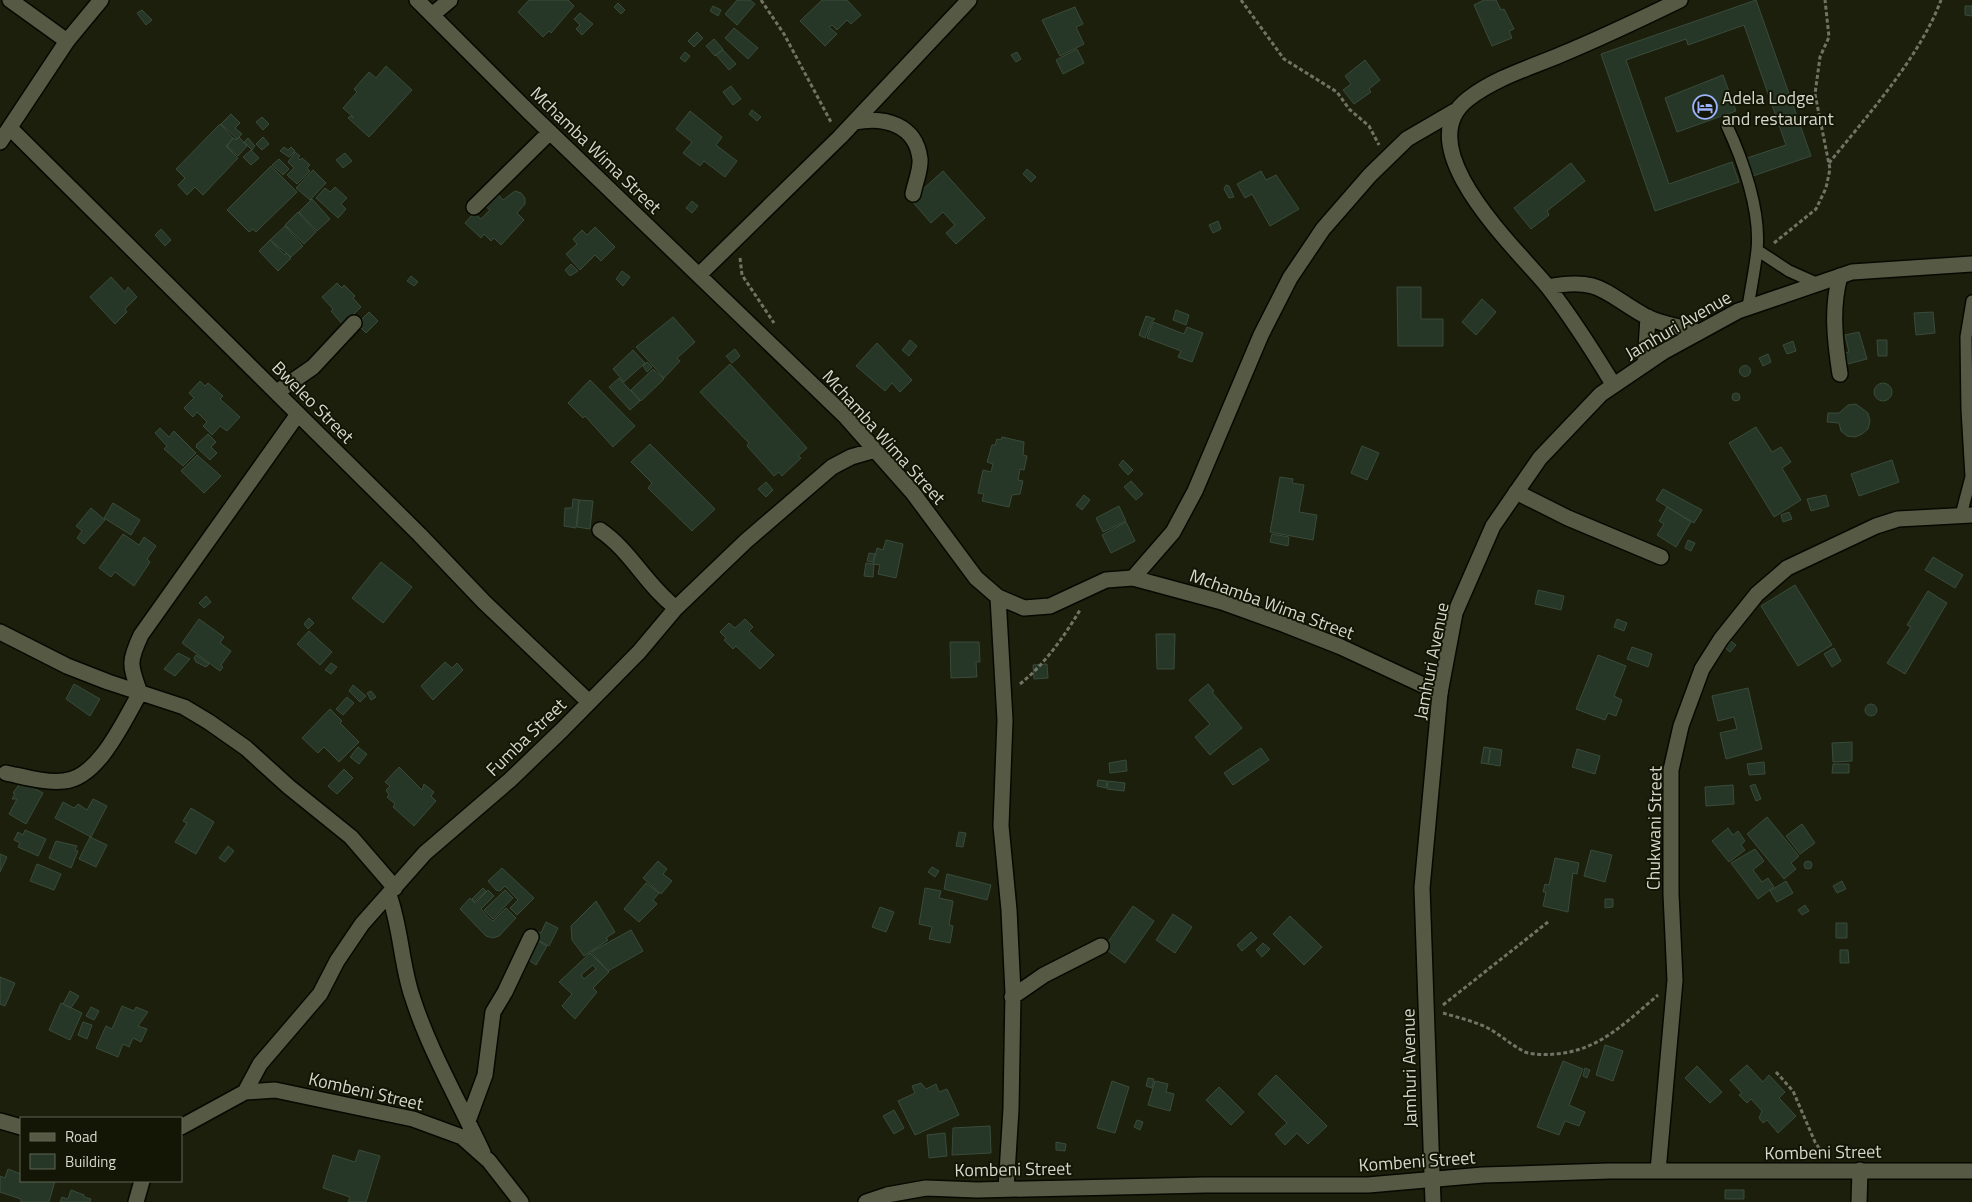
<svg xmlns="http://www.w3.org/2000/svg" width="1972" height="1202" font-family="'Titillium Web',sans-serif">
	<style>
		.building { fill: #263728; stroke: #3a4b3b; fill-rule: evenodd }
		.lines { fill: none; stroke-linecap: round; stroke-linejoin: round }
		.service-casing { stroke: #070900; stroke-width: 14 }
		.minor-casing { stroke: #070900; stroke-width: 18 }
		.tertiary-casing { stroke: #070900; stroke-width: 18 }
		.path { stroke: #717464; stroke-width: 3; stroke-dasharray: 4 2.5; stroke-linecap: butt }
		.service { stroke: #565a45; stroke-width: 11 }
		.minor { stroke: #565a45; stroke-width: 15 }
		.tertiary { stroke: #565a45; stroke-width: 15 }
		.labels { text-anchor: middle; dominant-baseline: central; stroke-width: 4; stroke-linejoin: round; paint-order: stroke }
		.poi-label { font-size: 18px; fill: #d5d8cc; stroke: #131604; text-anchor: start }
		.street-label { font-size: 18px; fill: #d5d8cc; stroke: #131604 }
	</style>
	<rect width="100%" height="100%" fill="#1c1f0c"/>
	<!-- building -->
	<path class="building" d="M529 0H568L574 6 551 33 549 31 543 37 518 12Z
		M737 0H750L755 4 737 25 725 14Z
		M822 0H847L861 15 851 24 847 20 837 30 832 25 829 27 837 34 825 46 800 21Z
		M1484 0H1496L1501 10 1504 9 1514 29 1509 31 1512 38 1492 46 1474 5Z
		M1756 0 1811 156 1750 177 1744 159 1786 145 1744 25 1688 45 1686 39 1626 60 1669 184 1732 162 1739 182 1655 211 1601 54Z
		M618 3 625 10 621 14 614 7Z
		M713 6 721 10 718 16 710 11Z
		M1965 6H1972V16L1965 15Z
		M1075 7 1083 24 1076 27 1084 44 1060 56 1042 20Z
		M142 10 152 20 146 25 137 13Z
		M580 13 593 24 582 35 576 29 580 25 574 19Z
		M734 28 758 48 748 59 725 38Z
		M697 32 703 38 694 47 688 41Z
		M714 39 723 49 715 56 706 46Z
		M1077 49 1084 63 1063 74 1056 60Z
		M723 50 736 64 729 70 716 55Z
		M685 52 690 56 685 62 680 58Z
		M1017 52 1021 59 1016 62 1011 55Z
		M1365 60 1380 80 1369 89 1371 92 1354 104 1343 90 1351 84 1345 76Z
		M386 66 412 90 369 137 348 118 350 116 354 118 343 108 357 92 354 89 369 72 376 78Z
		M1723 75 1736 111 1677 132 1665 98Z
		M731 86 741 99 733 105 723 92Z
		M752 110 761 117 757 121 749 114Z
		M690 111 722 137 716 145 737 161 725 177 704 161 700 166 683 153 692 142 676 129Z
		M231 114 240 123 235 128 242 134 237 139 221 124Z
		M262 117 269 124 263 130 256 122Z
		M220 124 233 138 226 146 238 158 203 195 195 187 187 195 178 185 185 178 176 169Z
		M239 137 247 146 238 156 227 146 234 138 236 140Z
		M263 137 269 144 262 150 256 144Z
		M248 138 255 146 252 150 244 142Z
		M284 147 288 150 291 147 295 151 289 157 280 151Z
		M251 150 259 158 251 165 243 157Z
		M295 152 300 156 298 158 300 160 302 158 310 165 307 168 310 171 297 184 287 175 294 168 288 162Z
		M345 153 352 161 343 168 336 160Z
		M279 159 289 169 283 175 272 165Z
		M1571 163 1585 181 1547 211 1549 215 1531 229 1514 208Z
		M271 166 297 192 256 232 253 229 249 232 227 210Z
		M1027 169 1036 177 1031 182 1023 174Z
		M313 170 326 183 310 200 296 188Z
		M943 171 985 218 956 244 946 233 955 225 943 212 931 223 911 200Z
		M1261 171 1266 180 1276 175 1299 209 1270 226 1252 194 1245 198 1237 184Z
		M1226 185 1229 186 1234 197 1229 198 1224 189Z
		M335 187 347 198 341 204 346 209 338 218 316 198 325 188 330 192Z
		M515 191 521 193 525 198V204L517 213 524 220 501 245 494 238 491 241 484 234 481 238 465 223 474 213 481 219 490 210 485 206 497 193 503 200Z
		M312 199 330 219 317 231 299 212Z
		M692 201 698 206 692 213 686 208Z
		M298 212 316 232 304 244 285 225Z
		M1218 221 1221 229 1213 233 1209 225Z
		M285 226 303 246 291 257 270 240Z
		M595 227 615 247 601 261 595 255 580 270 566 254 577 244 573 239 582 230 587 235Z
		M161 229 171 240 165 246 155 235Z
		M270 240 285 255 286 253 291 258 278 271 259 251Z
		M571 264 578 271 570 276 565 270Z
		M622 271 630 277 623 286 616 279Z
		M411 276 418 282 414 286 407 281Z
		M111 277 125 292 128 287 137 297 125 309 127 312 115 324 90 297Z
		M337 283 342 288 344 285 355 296 353 298 361 307 343 325 331 311 333 309 322 297Z
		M1397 287H1421V319H1443V346H1398Z
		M1482 299 1496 312 1476 335 1462 322Z
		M1176 310 1189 315 1186 325 1173 320Z
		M369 312 378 321 366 333 357 324Z
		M1933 312 1935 333 1916 335 1914 313Z
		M1146 316 1155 319 1152 321 1145 338 1139 335Z
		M673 317 695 342 677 358 680 361 664 378 636 347Z
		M1153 322 1184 334 1187 327 1203 333 1192 362 1178 357 1181 351 1147 338Z
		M1859 332 1867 359 1844 365 1841 354 1849 352 1845 335Z
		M910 340 917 346 909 356 902 350Z
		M1877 340H1887V356H1878Z
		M1793 341 1796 351 1787 354 1783 345Z
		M877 343 912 380 900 392 892 383 885 391 856 366Z
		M735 349 740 356 732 363 726 356Z
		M633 350 645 363 624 382 613 369Z
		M1768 354 1771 362 1763 366 1759 358Z
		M647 362 652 367 647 372 643 366Z
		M730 364 807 448 798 456 801 458 782 476 779 472 774 476 747 446 749 443 700 392Z
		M1739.5 371a5.5 5.5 0 1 1 11 0a5.5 5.5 0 1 1-11 0Z
		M653 369 664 379 641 401 631 390Z
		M619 378 640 401 630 410 609 387Z
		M590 380 635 426 613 447 585 416 583 418 568 403Z
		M200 381 205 386 208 383 223 396 220 399 240 417 227 431 220 426 212 435 203 426 207 422 197 412 193 417 184 408 194 398 189 393Z
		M1874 392a9 9 0 1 1 18 0a9 9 0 1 1-18 0Z
		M1732 397a4 4 0 1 1 8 0a4 4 0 1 1-8 0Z
		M1856 404 1868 413 1870 421 1868 429 1862 434 1855 437 1847 436 1841 431 1839 423 1827 422 1828 413H1839L1848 405Z
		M1756 427 1772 452 1781 447 1791 462 1782 468 1801 500 1774 517 1729 443Z
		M160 428 169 437 174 431 196 453 183 466 164 449 167 446 155 433Z
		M208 434 216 442 211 447 217 453 210 460 196 447 197 444Z
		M1002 437 1024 442 1023 455 1027 456 1024 470 1020 469 1018 480 1023 481 1020 494 1012 495 1009 507 982 501 984 494 978 493 983 470 991 472 993 464 987 462 992 445H995L997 439 1001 440Z
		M650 444 715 509 692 531 648 488 652 483 631 462Z
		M1362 446 1379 453 1367 480 1351 473Z
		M197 455 221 476 204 493 181 471Z
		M1123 460 1133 470 1128 475 1119 465Z
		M1892 460 1899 482 1859 496 1851 474Z
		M1280 477 1293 479 1292 483 1304 485 1299 512 1317 515 1313 540 1270 532Z
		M1131 481 1143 494 1136 500 1124 487Z
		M766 482 773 490 766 497 758 489Z
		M1663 489 1702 510 1694 523 1656 500Z
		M1084 495 1090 500 1082 510 1076 505Z
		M1826 495 1829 506 1811 511 1807 499Z
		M573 499 579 500 576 528 564 526 565 508H572Z
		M579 500 593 501 590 529 577 527Z
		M113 503 140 520 131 535 104 518Z
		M1119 506 1126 521 1103 532 1096 518Z
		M1667 507 1691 522 1676 547 1657 535 1664 524 1659 521Z
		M91 508 105 520 84 544 77 538 82 531 76 526Z
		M1789 512 1792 519 1783 522 1781 515Z
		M1126 522 1135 541 1111 553 1102 535Z
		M123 534 139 545 144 537 156 546 147 559 150 562 134 586 115 572 111 577 99 568Z
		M1272 534 1289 537 1288 546 1270 542Z
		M886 540 903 544 896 578 878 574 880 565 873 564 877 548 883 550Z
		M1688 540 1695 543 1691 551 1685 548Z
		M869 553 875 554 873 562 867 561Z
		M1933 557 1963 575 1955 588 1925 570Z
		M381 562 412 587 383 623 352 598Z
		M866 563 874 564 873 577 864 576Z
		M1795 585 1832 645 1798 666 1761 606Z
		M1538 590 1564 596 1561 610 1535 604Z
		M1928 591 1947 603 1905 674 1887 663 1911 627 1907 625Z
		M206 596 211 602 204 608 199 603Z
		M309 618 314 623 308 629 304 624Z
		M199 619 224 637 220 643 231 651 221 665 223 667 220 671 182 643Z
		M745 619 753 627 749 631 774 655 760 669 736 646 733 649 724 640 726 638 720 632 729 623 735 628Z
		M1617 619 1627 623 1624 631 1614 627Z
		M309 631 332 652 320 665 297 644Z
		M1156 634H1175L1174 669H1157Z
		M1728 639 1736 645 1730 652 1723 646Z
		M950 642H979L980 662H976L977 677 951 678Z
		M1632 647 1652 654 1648 667 1627 659Z
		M1834 648 1841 661 1832 667 1824 654Z
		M178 653 190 659 175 676 164 669Z
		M196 655 209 664 206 667 196 662 194 658Z
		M1598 655 1626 666 1614 696 1622 700 1616 716 1608 713 1605 720 1576 709Z
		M445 662 452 668 457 663 463 670 433 700 421 686Z
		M331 663 337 667 331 674 325 670Z
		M1047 664 1048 678 1034 679 1033 665Z
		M74 684 100 699 90 716 66 699Z
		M1208 684 1214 691 1212 692 1242 728 1210 755 1195 737 1210 724 1189 700Z
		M353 685 366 696 360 702 349 691Z
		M1748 688 1762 749 1726 759 1720 733 1737 729 1734 717 1718 721 1712 696Z
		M371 691 376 697 371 700 367 693Z
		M347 697 354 703 343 715 336 709Z
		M1865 710a6 6 0 1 1 12 0a6 6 0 1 1-12 0Z
		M330 709 342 721 340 723 359 742 339 762 324 747 318 753 302 738Z
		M1852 742V761L1833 762 1832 743Z
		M358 747 367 754 359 764 350 757Z
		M1484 747 1490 748 1488 764 1481 763Z
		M1261 748 1269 760 1233 785 1224 773Z
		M1491 748 1502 750 1500 766 1488 764Z
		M1577 749 1600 756 1595 774 1572 767Z
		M1126 760 1127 771 1110 773 1109 763Z
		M1764 762 1765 774 1749 775 1747 764Z
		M1833 764H1849V773H1832Z
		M399 767 422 790 424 784 434 792 431 796 436 801 414 826 393 807 395 804 387 797 389 795 386 790 390 786 385 782Z
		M344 769 353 778 337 794 328 786Z
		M1098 780 1107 781 1106 788 1097 786Z
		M1108 781 1125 783 1124 791 1107 789Z
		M21 782 43 793 26 824 9 814 17 799H12L15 794 13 793Z
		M1755 784 1761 799 1756 801 1750 786Z
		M1733 785 1734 804 1706 806 1705 787Z
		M93 799 107 806 91 837 55 818 63 802 74 808 78 804 87 810Z
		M191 808 214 822 196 854 175 842 187 823 183 821Z
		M1767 817 1799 856 1791 863 1796 869 1784 879 1747 834Z
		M1802 824 1815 843 1800 854 1786 836Z
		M1728 828 1733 835 1738 831 1745 841 1741 845 1745 850 1729 862 1712 841Z
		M25 830 46 839 38 856 18 847 20 843 14 840 18 832 23 835Z
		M959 832 966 833 963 847 956 846Z
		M90 837 107 845 96 867 79 859Z
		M56 841 77 846 75 850 78 851 71 868 49 858Z
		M228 846 234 851 225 862 219 858Z
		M1755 849 1764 861 1753 870 1762 882 1768 878 1774 887 1758 899 1731 863Z
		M1591 850 1612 855 1605 882 1584 876Z
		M0 854 7 857 0 872Z
		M1555 858 1579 863 1577 874 1573 873 1568 912 1543 906 1546 892H1543L1545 884 1549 885Z
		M658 861 667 869 663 874 672 881 661 894 643 878Z
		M1804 865a4 4 0 1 1 8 0a4 4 0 1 1-8 0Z
		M37 864 61 874 54 890 30 881Z
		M932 867 939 871 935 877 928 872Z
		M502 868 534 898 517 915 510 908 518 900 505 886 500 891 496 890 488 881Z
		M947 874 991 885 987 900 944 889Z
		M1786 881 1793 893 1777 902 1770 891Z
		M1842 881 1846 889 1837 893 1833 886Z
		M646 883 659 893 653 900 657 904 639 922 624 909Z
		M483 888 486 891 474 902 472 899Z
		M925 888 941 891 939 898 953 901 949 925 953 926 950 943 929 939 932 927 919 924Z
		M488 890 494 896 481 909 489 918 493 921 506 908 516 918 499 936 493 938 486 936 460 909 470 898 475 903Z
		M505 890 513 898 493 919 484 910Z
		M1605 899H1613V907L1605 908Z
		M596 901 615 932 606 938 608 940 584 956 572 940 571 926Z
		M1805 905 1809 911 1802 915 1798 910Z
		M1133 906 1154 921 1125 963 1104 948Z
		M880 907 894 912 886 932 872 927Z
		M1173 914 1192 927 1175 953 1156 940Z
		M1290 916 1322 947 1304 965 1273 934Z
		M546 922 558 928 549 946 534 938 537 931 541 933Z
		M1836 923H1847V938H1836Z
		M631 930 643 951 608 971 591 952Z
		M1251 932 1257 938 1242 951 1237 945Z
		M534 939 547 946 536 965 524 957Z
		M1263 943 1270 949 1262 957 1256 950Z
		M1840 950H1848L1849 963H1840Z
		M590 953 609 972 593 988 597 992 575 1019 562 1006 572 994 559 982ZM593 965 596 969 584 979 581 975Z
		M0 977 15 983 5 1006 0 1004Z
		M70 991 79 996 71 1008 63 1004Z
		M61 1003 82 1013 70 1040 49 1030Z
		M122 1006 134 1011 136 1007 148 1012 138 1026 147 1029 141 1042 133 1038 129 1047 123 1044 118 1057 96 1048 106 1026 112 1029Z
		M91 1007 99 1011 94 1020 86 1016Z
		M83 1022 92 1025 87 1039 78 1035Z
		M1605 1045 1623 1051 1613 1081 1596 1075Z
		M1563 1061 1583 1069 1569 1105 1585 1112 1579 1126 1565 1121 1559 1135 1537 1127Z
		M1747 1065 1763 1082 1769 1075 1785 1092 1779 1098 1796 1116 1778 1133 1767 1120 1763 1123 1759 1118 1762 1111 1751 1099 1747 1103 1739 1095 1742 1093 1730 1080Z
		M1697 1066 1722 1092 1710 1103 1685 1078Z
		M1585 1068 1590 1070 1587 1078 1583 1076Z
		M1276 1075 1327 1126 1308 1144 1297 1133 1285 1145 1275 1134 1287 1123 1258 1094Z
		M1148 1078 1154 1079 1152 1088 1146 1086Z
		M1112 1081 1129 1087 1115 1133 1097 1128Z
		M1155 1081 1168 1084 1166 1092 1174 1094 1170 1111 1148 1105Z
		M921 1083 926 1089 936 1084 939 1092 947 1089 959 1115 915 1135 898 1101 915 1093 912 1086Z
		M1219 1087 1244 1112 1231 1125 1206 1100Z
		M894 1110 904 1128 894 1134 883 1116Z
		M1137 1120 1143 1122 1140 1130 1134 1127Z
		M990 1126 991 1153 952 1155 953 1128Z
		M945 1133 947 1156 929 1158 927 1135Z
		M1056 1142 1066 1144 1065 1151 1056 1150Z
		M359 1150 380 1156 366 1202H348L350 1197 323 1188 333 1155 355 1162Z
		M8 1169 21 1174V1181H55L49 1202H21V1199L0 1192V1176L5 1178Z
		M71 1190 84 1195V1197L91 1199 90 1202H60L62 1197 68 1199Z
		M1725 1190H1744V1199H1725Z"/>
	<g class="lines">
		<!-- service casing -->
		<g class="service-casing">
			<path id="service" d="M1727 126C1743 160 1761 212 1757 250 1755 269 1751 288 1748 307
				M1757 250 1789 271 1816 283
				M1961 515 1971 477 1967 409 1966 337 1972 301"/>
		</g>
		<!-- minor casing -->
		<g class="minor-casing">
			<path id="minor" d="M10 0 67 41
				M417 0 530 113 845 416 913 493 976 578 998 597 1024 608 1050 606 1106 580 1133 578 1222 602 1283 624 1341 647 1440 693
				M432 15 450 0
				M855 122C885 116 916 125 920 159 921 170 915 183 913 194
				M10 128 420 535 484 602 589 702
				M474 207 550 132
				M699 275 840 137 969 0
				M1548 287C1601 276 1606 295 1647 317 1663 325 1683 327 1699 332
				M1645 364 1648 317
				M1840 374C1835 342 1831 308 1840 276
				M1613 384C1593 351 1572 318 1548 287 1517 249 1406 147 1468 99 1495 78 1529 68 1560 55 1601 38 1641 19 1680 0
				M277 392 313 367 354 323
				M1516 492 1568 518 1661 557
				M600 530C631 551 646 585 676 608
				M1133 578 1173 532 1195 491 1261 335 1290 278 1323 229 1370 175 1407 139 1455 111
				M998 597 1005 720 1001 826 1009 910 1013 993 1011 1109 1006 1189
				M0 632 67 666 108 682 184 707 209 722 246 748 289 787 351 837 395 888
				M6 773C25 777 45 783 64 781 99 778 124 720 140 693 130 665 128 663 141 635L298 414
				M389 895C401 928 401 963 412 996 429 1050 459 1101 483 1153
				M1012 997 1044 975 1101 946
				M245 1092 260 1064 320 994 337 961 362 924 425 853 510 780 562 730 639 652 676 608 746 541 832 467 851 457 875 450
				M0 1121 21 1127
				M468 1121 485 1075 493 1012 505 992 531 937
				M181 1127 245 1092 275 1090 413 1119 462 1137 489 1161 521 1202
				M1658 1171 1675 980 1671 894V770L1681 726 1702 669 1721 639 1757 594 1787 568 1876 526 1898 519 1972 515
				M136 1202 142 1181
				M866 1202 887 1195 926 1188 977 1190 1205 1185H1368L1483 1175 1609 1171H1972
				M1859 1202 1860 1170"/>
		</g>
		<!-- tertiary casing -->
		<g class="tertiary-casing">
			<path id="tertiary" d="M0 142 67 41 101 0
				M1433 1202 1422 888 1440 693 1455 613 1493 526 1540 458 1601 394 1663 352 1738 311 1852 272 1972 264"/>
		</g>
		<!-- path -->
		<path class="path" d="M761 0 784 34 832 124
			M1241 0 1284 59 1337 92 1349 109 1369 126 1379 145
			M1829 163C1867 116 1920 57 1941 0
			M1774 243 1816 209 1826 188 1830 169 1815 94 1820 57 1829 37 1825 0
			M740 258 742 275 774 323
			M1020 684C1044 665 1064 637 1080 610
			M1443 1005 1548 922
			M1443 1013C1459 1018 1479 1022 1493 1031 1504 1038 1513 1046 1525 1052 1534 1055 1545 1055 1555 1054 1599 1051 1626 1022 1658 995
			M1776 1072 1793 1091 1815 1142 1823 1154"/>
		<!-- service -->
		<use href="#service" class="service"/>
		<!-- minor -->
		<use href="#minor" class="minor"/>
		<!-- tertiary -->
		<use href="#tertiary" class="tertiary"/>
	</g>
	<!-- icons -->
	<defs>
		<g id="hotel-ring" transform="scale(1.25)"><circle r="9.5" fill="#131604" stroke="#9db4fd" stroke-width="1.5"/><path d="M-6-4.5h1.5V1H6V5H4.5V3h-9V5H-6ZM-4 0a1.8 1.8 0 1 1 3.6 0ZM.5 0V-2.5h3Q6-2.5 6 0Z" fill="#9db4fd"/></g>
	</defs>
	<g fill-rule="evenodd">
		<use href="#hotel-ring" x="1705" y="107"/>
	</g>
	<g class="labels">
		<!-- poi labels -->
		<g class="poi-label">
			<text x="1722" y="97">Adela Lodge<tspan x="1722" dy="21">and restaurant</tspan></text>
		</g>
		<!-- street labels -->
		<g class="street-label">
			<text transform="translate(596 150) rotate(44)">Mchamba Wima Street</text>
			<text transform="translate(1678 325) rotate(-30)">Jamhuri Avenue</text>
			<text transform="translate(313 402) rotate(45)">Bweleo Street</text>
			<text transform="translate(884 437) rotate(48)">Mchamba Wima Street</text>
			<text transform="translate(1272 604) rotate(20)">Mchamba Wima Street</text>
			<text transform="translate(1431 661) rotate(-79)">Jamhuri Avenue</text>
			<text transform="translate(526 737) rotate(-44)">Fumba Street</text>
			<text transform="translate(1654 828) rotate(-89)">Chukwani Street</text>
			<text transform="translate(1409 1068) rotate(-91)">Jamhuri Avenue</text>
			<text transform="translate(366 1091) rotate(13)">Kombeni Street</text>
			<text transform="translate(1823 1152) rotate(-1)">Kombeni Street</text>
			<text transform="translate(1417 1161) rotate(-4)">Kombeni Street</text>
			<text transform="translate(1013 1169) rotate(-1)">Kombeni Street</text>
		</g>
	</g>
	<!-- legend -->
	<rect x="20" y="1117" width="162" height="65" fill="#131604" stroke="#616454"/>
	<rect x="30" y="1133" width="25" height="8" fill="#565a45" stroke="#616454"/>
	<text x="65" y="1142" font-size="15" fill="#d5d8cc">Road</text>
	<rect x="30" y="1154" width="25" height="15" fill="#263728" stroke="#616454"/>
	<text x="65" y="1167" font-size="15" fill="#d5d8cc">Building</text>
</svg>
